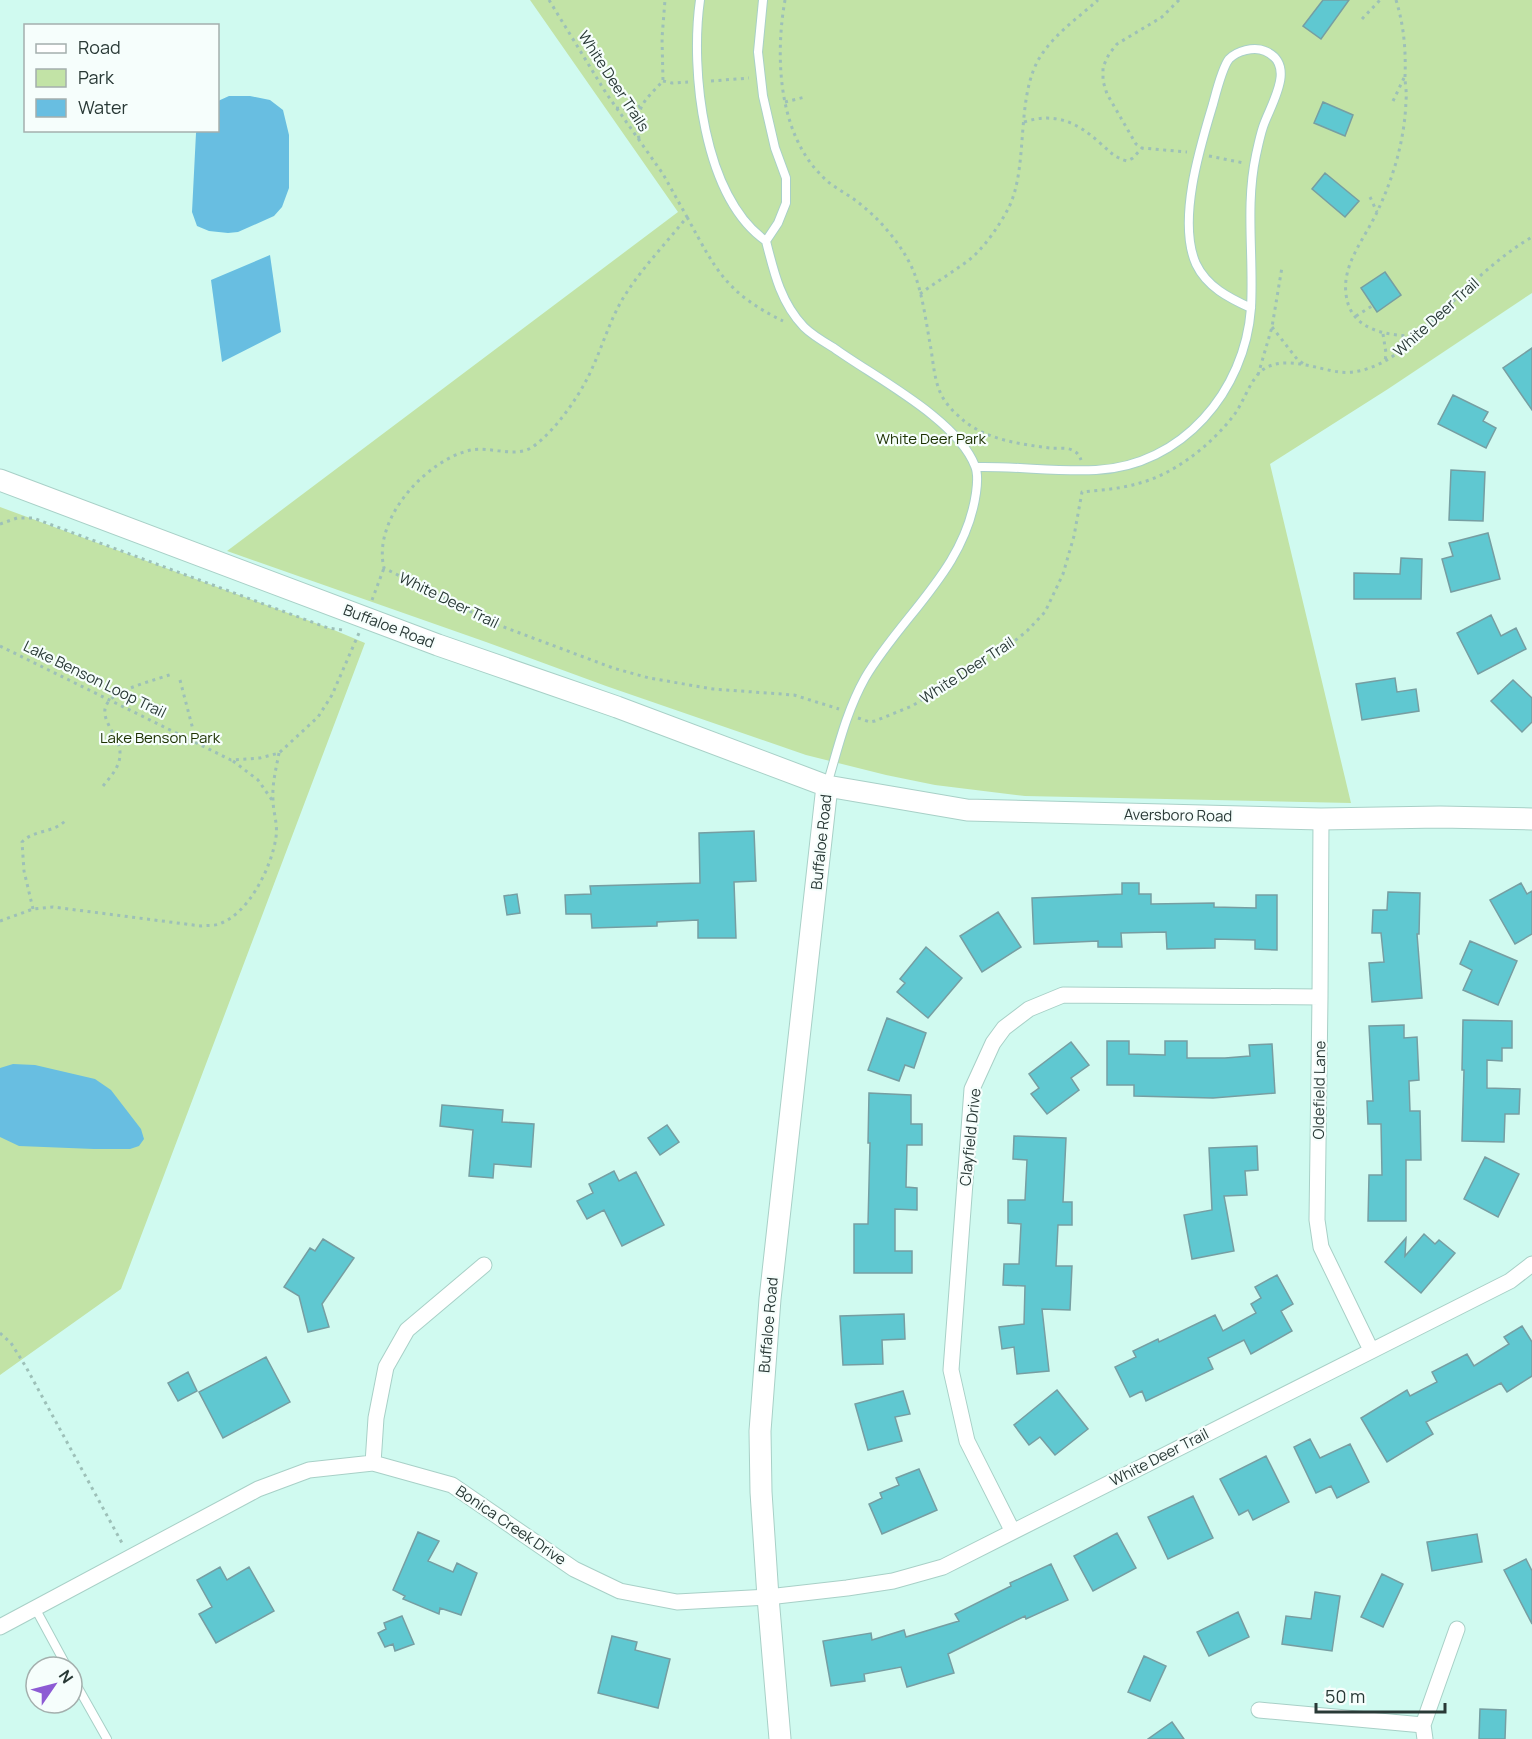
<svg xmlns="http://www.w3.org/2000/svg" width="1532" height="1739" font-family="Manrope,sans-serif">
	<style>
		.green { fill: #c2e3a6 }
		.water { fill: #68bee1 }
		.building { fill: #5fc8d1; stroke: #769ea2; stroke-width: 1.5 }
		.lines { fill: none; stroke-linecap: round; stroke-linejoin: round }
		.lane-casing { stroke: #a8d0c7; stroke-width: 10 }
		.street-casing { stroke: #a8d0c7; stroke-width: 17 }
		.secondary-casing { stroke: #a8d0c7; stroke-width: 23 }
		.path { stroke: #9dc0b8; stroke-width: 3; stroke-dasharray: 3 4.5; stroke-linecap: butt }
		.lane { stroke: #fff; stroke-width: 8 }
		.street { stroke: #fff; stroke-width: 15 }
		.secondary { stroke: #fff; stroke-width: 21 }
		.labels { text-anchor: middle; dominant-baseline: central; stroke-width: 4.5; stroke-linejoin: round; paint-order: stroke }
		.street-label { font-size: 15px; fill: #293936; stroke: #f6fefc }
		.park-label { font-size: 15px; fill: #1c3101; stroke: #f6fefc }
	</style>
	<rect width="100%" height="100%" fill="#d0faf0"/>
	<!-- green -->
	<path class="green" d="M530 0H1532V293L1388 389 1270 464 1351 803 1025 796 935 785 886 775 806 755 606 686 486 642 227 551 678 212Z
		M0 507 334 630 365 643 121 1289 0 1375Z"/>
	<!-- water -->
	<path class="water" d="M229 96H250L270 100 283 110 289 135V188L282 207 274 216 238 232 228 233 209 231 197 226 192 212 196 133 197 131 218 130V101Z
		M270 255 281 332 222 362 211 280Z
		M13 1064 35 1065 95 1079 111 1090 141 1129 144 1139 139 1146 130 1149H94L19 1146 0 1137V1068Z"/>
	<!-- building -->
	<path class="building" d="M1323 0H1349L1321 39 1303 26Z
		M1323 102 1353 115 1345 136 1314 123Z
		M1325 173 1359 201 1345 217 1312 189Z
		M1385 272 1401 295 1377 312 1361 288Z
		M1532 348V410L1503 368Z
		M1453 395 1488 412 1483 421 1496 428 1486 448 1438 424Z
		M1451 470 1485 472 1483 521 1449 520Z
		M1488 533 1500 579 1451 592 1442 559 1453 556 1449 543Z
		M1401 558 1422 559 1421 599H1354V573L1400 574Z
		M1491 615 1501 636 1516 628 1526 649 1478 674 1457 633Z
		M1395 678 1397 692 1416 689 1419 711 1362 720 1356 684Z
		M1513 680 1532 698V722L1522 732 1491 701Z
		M754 831 756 881 734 882 736 938H698V920L657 922V926L592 928 591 914H566L565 895 591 894 590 886 700 883 699 833Z
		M1122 883H1139V894H1151V904L1214 903V907L1256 908V895H1277V950L1255 949V940L1215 939V948L1167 949 1166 932 1121 933 1122 947H1098V941L1034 944 1032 898 1122 894Z
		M1521 883 1527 894 1532 891V934L1515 944 1490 900Z
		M1388 892 1420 893 1419 934H1417L1422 998 1372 1002 1369 963 1384 962 1381 933H1372L1373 910H1387Z
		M517 894 520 913 507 915 504 896Z
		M998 912 1021 947 982 972 960 936Z
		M1470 941 1517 961 1498 1005 1463 990 1472 970 1460 964Z
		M926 947 962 978 928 1018 897 992 905 983 900 979Z
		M887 1018 926 1033 914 1068 905 1065 899 1081 868 1070Z
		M1463 1020 1512 1021V1048H1502V1061L1487 1060V1088L1520 1089 1519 1114H1505L1504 1142 1462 1141 1464 1070H1462Z
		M1404 1025V1038L1417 1037 1419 1080 1409 1081 1410 1111H1420L1421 1160H1406V1221H1368L1369 1175H1382L1381 1124H1368L1367 1101H1373L1369 1026Z
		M1107 1041H1129V1054L1165 1055V1041H1187V1058H1225L1250 1056 1249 1045 1272 1044 1275 1093 1213 1098 1134 1096V1085H1107Z
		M1071 1042 1089 1065 1071 1078 1079 1090 1047 1114 1031 1094 1039 1088 1029 1074Z
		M869 1093 911 1095V1124H922V1145H907L906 1187 917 1188V1210L895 1209V1251H912V1273H854V1224H868L870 1143H868Z
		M442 1105 503 1110 502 1122 534 1124 531 1167 494 1164 493 1178 469 1176 473 1130 440 1126Z
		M667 1125 679 1142 660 1155 648 1138Z
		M1014 1136 1066 1138 1063 1202H1072V1225H1058L1056 1266H1072L1070 1310 1042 1309 1049 1371 1017 1374 1014 1347 1002 1349 999 1327 1024 1324 1025 1286 1003 1285 1004 1264H1019L1021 1224 1008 1223V1200H1025L1027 1160 1013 1159Z
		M1257 1146 1258 1170 1245 1171 1247 1195 1224 1196 1234 1251 1192 1259 1184 1215 1212 1210 1209 1148Z
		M1485 1157 1519 1174 1498 1217 1464 1199Z
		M614 1171 619 1181 636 1172 664 1225 622 1246 604 1210 587 1219 577 1201 593 1193 589 1184Z
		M1424 1234 1435 1244 1439 1240 1455 1253 1421 1293 1385 1262 1406 1238 1405 1256Z
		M323 1239 354 1258 322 1304 329 1327 308 1332 299 1296 284 1287 310 1248 315 1251Z
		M1277 1275 1293 1304 1281 1311 1292 1331 1251 1354 1244 1340 1208 1358 1213 1369 1146 1401 1142 1391 1130 1397 1115 1367 1136 1357 1133 1351 1158 1339 1159 1342 1215 1315 1223 1331 1256 1313 1251 1304 1261 1298 1255 1287Z
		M904 1314 905 1339 882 1340 883 1364 843 1365 840 1316Z
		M1522 1326 1532 1342V1376L1507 1392 1501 1383 1426 1422 1433 1434 1387 1462 1361 1418 1407 1390 1410 1396 1437 1382 1432 1372 1467 1354 1474 1366 1509 1344 1504 1337Z
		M266 1357 290 1402 223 1438 199 1392Z
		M188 1372 197 1391 178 1401 168 1383Z
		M1057 1390 1088 1429 1055 1455 1040 1437 1029 1445 1014 1425Z
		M903 1391 910 1414 895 1417 902 1441 868 1450 855 1404Z
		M1310 1439 1320 1458 1350 1444 1369 1482 1337 1498 1331 1486 1316 1493 1294 1447Z
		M1266 1456 1289 1502 1253 1520 1248 1510 1239 1515 1220 1479Z
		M919 1469 937 1510 882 1534 869 1504 882 1498 880 1493 899 1485 896 1478Z
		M1193 1496 1213 1538 1168 1559 1148 1517Z
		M418 1532 439 1541 428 1561 453 1572 457 1563 477 1573 461 1615 440 1608 439 1614 403 1599 405 1596 393 1590Z
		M1117 1533 1136 1568 1093 1591 1074 1556Z
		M1477 1534 1482 1562 1432 1571 1427 1542Z
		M1526 1559 1532 1571V1624L1504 1570Z
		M1051 1564 1068 1600 1026 1619 1025 1616 948 1654 954 1673 907 1687 901 1667 864 1674 865 1681 831 1686 823 1641 871 1633 872 1640 904 1630 906 1637 959 1621 955 1614 1011 1586 1010 1583Z
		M220 1567 227 1580 249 1567 274 1611 216 1643 199 1614 212 1607 197 1580Z
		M1382 1574 1403 1584 1383 1627 1361 1617Z
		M1315 1592 1340 1596 1332 1651 1282 1644 1286 1616 1311 1619Z
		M1238 1612 1249 1637 1209 1656 1197 1632Z
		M402 1616 414 1644 395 1651 393 1644 385 1647 378 1633 386 1629 384 1623Z
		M612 1636 637 1642 635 1650 670 1659 658 1708 598 1693Z
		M1144 1656 1166 1666 1150 1701 1128 1692Z
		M1480 1709 1506 1710 1505 1739H1479Z
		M1172 1722 1184 1739H1148Z"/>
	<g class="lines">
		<!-- lane casing -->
		<g class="lane-casing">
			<path id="lane" d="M700 0C690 70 703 197 766 241 774 273 781 303 804 327 812 335 824 342 834 348 874 377 957 419 975 466 978 473 977 486 976 493 965 570 902 615 865 678 846 712 838 748 827 785
				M763 0 758 52 763 96 775 148 786 178V203L778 223 766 241
				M976 467C1016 466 1056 472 1096 470 1182 466 1245 391 1251 308 1254 257 1245 206 1256 155 1258 146 1260 136 1263 127 1270 105 1298 65 1265 51 1254 46 1237 51 1229 59 1222 68 1216 93 1213 104 1200 147 1177 221 1196 264 1207 287 1229 298 1251 308
				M35 1608 67 1667
				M72 1677 107 1739"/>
		</g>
		<!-- street casing -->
		<g class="street-casing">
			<path id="street" d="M1321 819 1320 997 1317 1220 1321 1247 1371 1350
				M373 1463 376 1418 386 1367 407 1330 484 1265
				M1012 1530 967 1441 951 1370 972 1089 993 1043 1004 1028 1029 1009 1063 995 1320 997
				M0 1627 258 1489 309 1470 373 1463 452 1485 574 1569 620 1591 677 1602 768 1597 847 1588 893 1581 943 1567 1510 1281 1532 1264
				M1259 1710 1423 1725
				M1425 1739 1423 1725 1457 1629"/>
		</g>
		<!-- secondary casing -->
		<g class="secondary-casing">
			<path id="secondary" d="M0 480 438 645 617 707 827 786 967 810 1321 819 1440 817 1532 819
				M780 1739 768 1597 761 1492 760 1431 770 1299 827 786"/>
		</g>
		<!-- path -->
		<path class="path" d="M549 0 606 93 663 174 687 217C667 242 644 266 627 292 609 319 602 350 587 379 575 402 555 430 534 446 517 459 490 446 471 450 426 460 372 519 384 568L493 623 613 668 649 678 713 689 794 695 839 709
			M785 0C775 56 778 133 822 176 831 186 844 192 855 200 878 217 901 243 913 270 923 294 926 323 931 349 934 368 935 390 948 405 952 411 959 416 964 421 988 440 1020 444 1050 448 1057 449 1066 447 1072 450 1077 452 1079 455 1081 460
			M1179 0 1162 17 1117 44 1109 54 1103 67V81L1107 94 1136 144 1142 148 1187 152
			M1396 0C1404 26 1406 50 1405 77 1405 84 1407 92 1406 100 1405 138 1394 176 1378 210 1366 237 1342 263 1346 294 1350 331 1388 336 1417 336
			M1362 19 1380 0
			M663 81 672 83 688 82
			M711 81 749 78
			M1393 101 1404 78
			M785 102 805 97
			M616 108 631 109 640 106
			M1024 122C1055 112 1077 122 1100 143 1109 151 1115 158 1127 161L1133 158 1142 148
			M639 139C634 108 644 101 663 81L662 38 665 0
			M1209 156 1244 163
			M1370 197 1377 212
			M687 217C716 270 726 293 783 321
			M920 294C936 282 953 272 969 260 984 248 999 226 1008 209 1030 167 1014 94 1042 54 1056 33 1079 17 1098 0
			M1356 316 1372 306
			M1272 327 1297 359 1305 365
			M1383 334 1386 353 1385 362
			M1258 375 1272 327 1282 267
			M0 524 17 518H33L328 628 343 630
			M372 600 384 568
			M0 646 231 760 260 758 279 753 318 717 332 695 359 633
			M180 680 196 741
			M858 718 870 722 875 721 912 706 1007 647 1027 631 1045 612 1063 574 1074 536 1082 492C1100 490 1119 489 1136 484 1174 475 1211 445 1234 415 1244 402 1251 377 1264 369 1285 355 1317 369 1339 372 1354 374 1370 369 1383 362 1403 352 1419 334 1435 319 1465 290 1496 258 1532 237
			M233 761 258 780 272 800
			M103 786C111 776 120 767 120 754 121 734 89 713 115 696 130 686 155 680 172 674
			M33 909 24 871 22 842C33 830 53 833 65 821
			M0 921 33 909 53 907 201 926C207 925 214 926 219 924 249 914 272 866 276 837 278 824 273 812 273 800 272 784 276 769 279 753
			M0 1333 11 1343 26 1367 122 1543"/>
		<!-- lane -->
		<use href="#lane" class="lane"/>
		<!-- street -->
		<use href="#street" class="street"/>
		<!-- secondary -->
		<use href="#secondary" class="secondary"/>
	</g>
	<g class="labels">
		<!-- street labels -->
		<g class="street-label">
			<text transform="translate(614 81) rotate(57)">White Deer Trails</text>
			<text transform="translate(1436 317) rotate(-42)">White Deer Trail</text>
			<text transform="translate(449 600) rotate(26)">White Deer Trail</text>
			<text transform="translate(389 626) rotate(21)">Buffaloe Road</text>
			<text transform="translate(967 670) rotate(-33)">White Deer Trail</text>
			<text transform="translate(95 679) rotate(26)">Lake Benson Loop Trail</text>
			<text transform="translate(1178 815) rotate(1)">Aversboro Road</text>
			<text transform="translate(821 842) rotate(-84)">Buffaloe Road</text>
			<text transform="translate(1319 1090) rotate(-89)">Oldefield Lane</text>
			<text transform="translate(970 1137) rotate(-84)">Clayfield Drive</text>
			<text transform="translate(768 1325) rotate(-85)">Buffaloe Road</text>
			<text transform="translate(1159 1457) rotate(-27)">White Deer Trail</text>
			<text transform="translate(511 1525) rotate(34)">Bonica Creek Drive</text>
		</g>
		<!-- park labels -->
		<g class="park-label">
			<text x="931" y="438">White Deer Park</text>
			<text x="160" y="737">Lake Benson Park</text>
		</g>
	</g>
	<!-- legend -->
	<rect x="24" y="24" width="195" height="108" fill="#f6fefc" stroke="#a4afad" stroke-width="1.5"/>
	<rect x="36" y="44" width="30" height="9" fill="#ffffff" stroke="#a4afad" stroke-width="1.5"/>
	<text x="78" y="54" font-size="18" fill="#293936">Road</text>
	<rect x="36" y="69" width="30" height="18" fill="#c2e3a6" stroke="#a4afad" stroke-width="1.5"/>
	<text x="78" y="84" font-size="18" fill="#293936">Park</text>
	<rect x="36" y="99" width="30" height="18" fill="#68bee1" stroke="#a4afad" stroke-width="1.5"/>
	<text x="78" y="114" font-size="18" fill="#293936">Water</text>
	<!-- north arrow -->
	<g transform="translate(54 1685) rotate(55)"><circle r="28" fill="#f6fefc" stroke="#a4afad" stroke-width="1.5"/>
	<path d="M0-4.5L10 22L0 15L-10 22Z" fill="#8d5bd4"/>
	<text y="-9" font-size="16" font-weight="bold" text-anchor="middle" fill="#293936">N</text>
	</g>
	<!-- scale -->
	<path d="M1316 1703v9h129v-9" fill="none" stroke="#293936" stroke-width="3"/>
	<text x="1325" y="1703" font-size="18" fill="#293936" stroke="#f6fefc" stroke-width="4.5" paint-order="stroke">50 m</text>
</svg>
